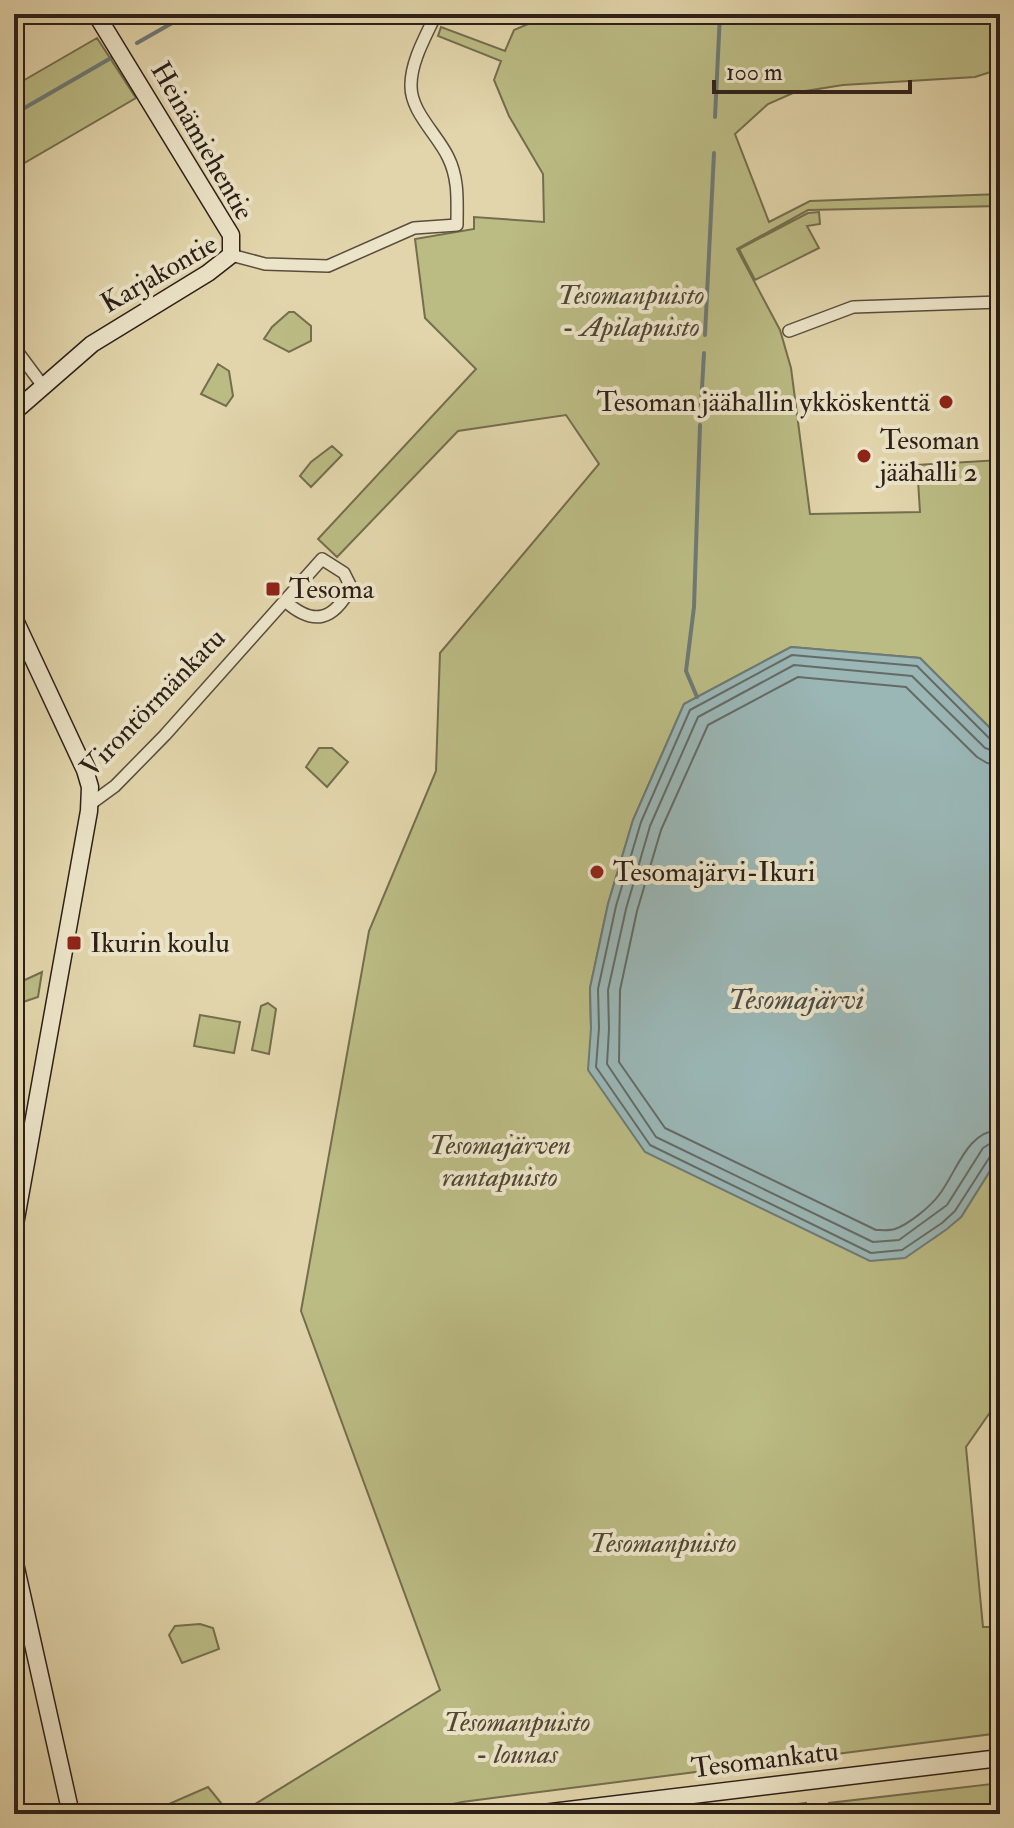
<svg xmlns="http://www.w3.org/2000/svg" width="1014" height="1828" font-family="'IM FELL Double Pica',serif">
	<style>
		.green { fill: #bbbb84; stroke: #746e4e; stroke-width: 2 }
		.water { fill: #9ab6b5; stroke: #6e7a77; stroke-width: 2 }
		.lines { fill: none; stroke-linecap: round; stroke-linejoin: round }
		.shore { stroke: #646b67; stroke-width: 2 }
		.stream { stroke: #6e7a77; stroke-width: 4 }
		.street-casing { stroke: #5a4d3e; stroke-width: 14 }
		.secondary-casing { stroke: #2d2019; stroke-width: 19 }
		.street { stroke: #ece4c8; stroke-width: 11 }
		.secondary { stroke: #ece4c8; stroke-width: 16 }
		.poi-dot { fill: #8f2418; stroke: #ece4c8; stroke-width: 3 }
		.labels { text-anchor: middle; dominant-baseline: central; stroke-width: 8; stroke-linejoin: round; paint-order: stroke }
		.street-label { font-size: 28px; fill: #2d2019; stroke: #ece4c8 }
		.park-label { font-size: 28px; font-style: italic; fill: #504734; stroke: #ece4c8 }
		.poi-label { font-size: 28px; fill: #2d2019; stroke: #ece4c8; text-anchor: start }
		.water-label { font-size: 30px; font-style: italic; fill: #4e4d48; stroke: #ece4c8 }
	</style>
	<rect width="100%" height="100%" fill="#e2d5ab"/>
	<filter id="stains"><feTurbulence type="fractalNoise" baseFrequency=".0025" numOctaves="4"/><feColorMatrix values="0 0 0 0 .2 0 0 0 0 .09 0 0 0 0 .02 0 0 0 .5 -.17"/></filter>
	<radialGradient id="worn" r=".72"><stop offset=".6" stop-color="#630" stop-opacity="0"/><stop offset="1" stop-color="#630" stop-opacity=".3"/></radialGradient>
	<!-- green -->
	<path class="green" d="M551 14H997L1000 22V69L975 77 843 85 793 93 768 104 735 134 769 222 810 201 1000 194V206L808 210 737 249 780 330 791 368 810 514 920 512 917 465 1000 460V738L920 658 791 647 684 704 633 820 608 904 590 988 591 1028 934 1238 961 1217 1000 1155V1398L966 1447 983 1627H1000V1733L462 1802 408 1814H239L440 1690 301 1311 369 931 436 771 440 653 599 464 566 415 458 431 337 557 318 539 476 369 425 318 415 239 474 229V217L544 222 543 174 509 116 494 80 501 61 438 36 441 27 505 51 514 30Z
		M97 38 136 98 14 169V86Z
		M819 212 820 224 807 226 819 248 755 280 739 249 808 213Z
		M289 312H294L311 326V341L289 352 264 339 272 327Z
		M218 364 229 371 233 396 226 406 201 394Z
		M332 446 342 455 311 487 300 476 311 462Z
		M319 748H332L348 762 327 787 306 767Z
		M42 972 38 997 14 1005V985Z
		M268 1003 276 1009 269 1054 252 1050 261 1006Z
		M200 1015 240 1022 234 1053 194 1046Z
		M200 1624 213 1628 219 1649 182 1663 169 1635 175 1626Z
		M1000 1783V1814H830L829 1803Z
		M208 1787 230 1814H146Z
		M806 1803 807 1814H722Z"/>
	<!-- water -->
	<path class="water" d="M791 647 920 658 1000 738V1155L961 1217 947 1229 905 1258 870 1261 645 1152 588 1070 591 1028 590 988 608 904 633 820 684 704Z"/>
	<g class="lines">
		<!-- shore -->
		<path class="shore" d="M1000 743 991 740 917 666 792 655 690 710 641 822 616 906 598 989 599 1028 596 1067 650 1145 871 1253 902 1250 942 1223 955 1211 991 1155 1000 1152
			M1000 753 985 748 912 676 794 665 698 717 650 826 626 909 608 990 609 1029 607 1064 656 1137 873 1242 899 1240 947 1205 983 1148 991 1143 1000 1142
			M1000 765 987 763 977 757 906 687 798 677 708 725 661 830 637 911 620 990 619 1062 665 1128 876 1230C881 1230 889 1231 895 1229 909 1224 930 1207 939 1195 957 1172 966 1131 1000 1130"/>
		<!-- stream -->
		<path class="stream" d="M137 43 188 14
			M14 114 111 58
			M715 117 720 14
			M705 335 714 153
			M701 405 704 353
			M697 697 686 671 694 607 700 425"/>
		<!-- street casing -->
		<g class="street-casing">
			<path id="street" d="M231 255 265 264 328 266 414 228 457 225C457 201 459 179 448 157 437 134 410 111 411 85 411 61 426 36 436 14
				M789 331 853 307 1000 302
				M14 347 43 386
				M89 805 115 786 165 735 322 559 344 573 351 587C334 620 314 627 285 601"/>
		</g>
		<!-- secondary casing -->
		<g class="secondary-casing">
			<path id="secondary" d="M14 412 92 344 208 273 231 255V235L96 14
				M14 618 85 770 90 787 89 811 14 1230
				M14 1559 71 1814
				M535 1814 1000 1758"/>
		</g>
		<!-- street -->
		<use href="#street" class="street"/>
		<!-- secondary -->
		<use href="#secondary" class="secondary"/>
	</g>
	<!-- markers -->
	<g class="poi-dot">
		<circle cx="946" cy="402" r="8"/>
		<circle cx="864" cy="456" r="8"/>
		<rect x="265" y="581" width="16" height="16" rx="4"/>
		<circle cx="597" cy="872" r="8"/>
		<rect x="66" y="935" width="16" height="16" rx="4"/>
	</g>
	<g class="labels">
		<!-- street labels -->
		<g class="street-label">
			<text transform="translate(202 141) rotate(60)">Heinämiehentie</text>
			<text transform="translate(159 274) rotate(-30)">Karjakontie</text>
			<text transform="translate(153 703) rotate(-46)">Virontörmänkatu</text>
			<text transform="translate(765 1760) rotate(-7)">Tesomankatu</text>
		</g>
		<!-- park labels -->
		<g class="park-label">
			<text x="631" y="295">Tesomanpuisto<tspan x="631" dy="32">- Apilapuisto</tspan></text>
			<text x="500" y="1145">Tesomajärven<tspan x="500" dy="32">rantapuisto</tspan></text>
			<text x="663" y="1543">Tesomanpuisto</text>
			<text x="517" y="1722">Tesomanpuisto<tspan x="517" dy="32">- lounas</tspan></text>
		</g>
		<!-- poi labels -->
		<g class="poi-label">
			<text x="930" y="402" text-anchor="end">Tesoman jäähallin ykköskenttä</text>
			<text x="880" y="440">Tesoman<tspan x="880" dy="32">jäähalli 2</tspan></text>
			<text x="289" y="589">Tesoma</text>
			<text x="613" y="872">Tesomajärvi-Ikuri</text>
			<text x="90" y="943">Ikurin koulu</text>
		</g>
		<!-- water labels -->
		<g class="water-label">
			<text x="796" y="999">Tesomajärvi</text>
		</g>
	</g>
	<!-- margin -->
	<rect width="1014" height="1828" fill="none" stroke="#e2d5ab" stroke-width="48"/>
	<rect x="16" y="16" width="982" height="1796" fill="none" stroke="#2d2019" stroke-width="4"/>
	<rect x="24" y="24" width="966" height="1780" fill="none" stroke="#2d2019" stroke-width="2"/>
	<!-- scale -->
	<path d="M714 80v12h196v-12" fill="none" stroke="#2d2019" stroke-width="4"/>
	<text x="726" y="80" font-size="24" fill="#2d2019" stroke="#ece4c8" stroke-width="6" paint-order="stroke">100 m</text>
	<rect width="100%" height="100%" filter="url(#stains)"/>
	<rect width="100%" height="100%" fill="url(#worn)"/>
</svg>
